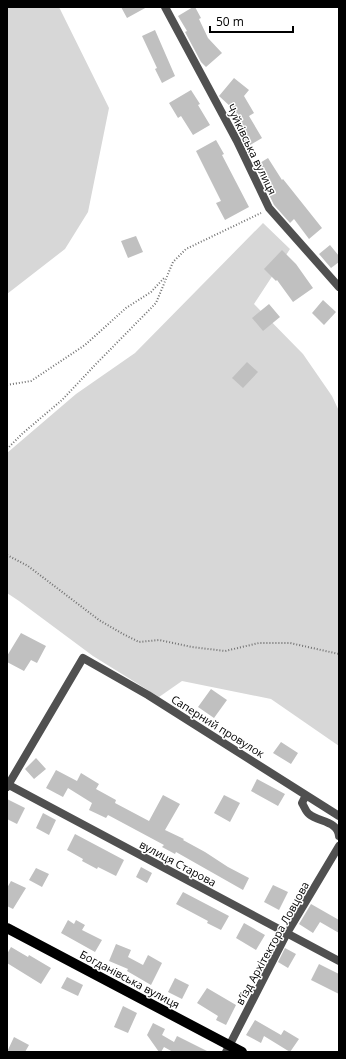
<svg xmlns="http://www.w3.org/2000/svg" width="346" height="1059" font-family="'Open Sans',sans-serif">
	<style>
		.green { fill: #d7d7d7 }
		.building { fill: #c0c0c0 }
		.lines { fill: none; stroke-linecap: round; stroke-linejoin: round }
		.path { stroke: #727272; stroke-width: 2; stroke-dasharray: 1 2; stroke-linecap: butt }
		.minor { stroke: #505050; stroke-width: 8 }
		.primary { stroke: #000; stroke-width: 10 }
		.labels { text-anchor: middle; dominant-baseline: central; stroke-width: 3; stroke-linejoin: round; paint-order: stroke }
		.street-label { font-size: 11px; fill: #000; stroke: #fff }
	</style>
	<rect width="100%" height="100%" fill="#fff"/>
	<!-- green -->
	<path class="green" d="M7 7H59L109 108 88 212 65 249 7 294Z
		M263 223 290 249 254 304 303 354 332 396 339 411V746L271 699 182 681 159 697 93 656 19 601 7 593V453L76 394 135 353Z"/>
	<!-- building -->
	<path class="building" d="M121 7H147L127 18Z
		M193 7H195L201 18 199 19 208 38 222 53 206 67 201 62 185 32 187 31 178 16Z
		M155 30 175 76 162 83 155 69 157 68 142 36Z
		M234 78 249 90 244 96 254 113 249 116 262 138 247 147 237 130 243 127 232 108 219 96Z
		M191 90 200 104 198 105 210 125 193 135 181 116 178 118 169 103Z
		M216 140 224 154 222 155 249 207 225 220 216 203 221 201 196 151Z
		M268 158 282 180 283 179 322 228 309 239 294 219 290 223 274 205 255 166Z
		M136 236 143 252 128 258 121 241Z
		M330 245 339 256V262L331 268 319 254Z
		M282 250 296 264 313 288 293 302 277 280 276 281 264 269Z
		M323 300 336 312 324 325 312 313Z
		M269 304 280 317 263 331 252 318Z
		M247 362 258 372 243 388 232 378Z
		M21 633 46 646 37 663 31 660 24 671 7 662V656Z
		M211 689 227 700 214 718 198 707Z
		M281 742 298 753 291 764 273 753Z
		M36 758 46 769 34 779 25 769Z
		M56 770 77 781 81 773 99 784 96 789 116 800 115 803 149 821 163 795 180 804 165 830 184 839 183 840 205 852 228 867 249 878 243 890 176 852 175 854 162 847 164 845 108 815 106 818 89 810 92 803 68 788 63 797 46 788Z
		M257 779 285 794 278 806 251 791Z
		M224 795 240 803 230 822 214 813Z
		M7 799 25 808 17 824 7 819Z
		M43 813 56 820 49 835 36 828Z
		M75 834 124 860 116 876 98 867 97 869 82 861 83 859 67 850Z
		M141 867 152 873 147 883 136 877Z
		M36 868 49 874 42 887 29 880Z
		M11 881 26 888 13 909 7 906V888Z
		M273 885 288 892 279 910 264 902Z
		M183 892 229 916 221 930 207 923 208 921 176 904Z
		M311 904 339 920V933L320 922 313 933 299 924Z
		M68 920 74 924 76 920 85 925 82 930 102 940 95 952 61 933Z
		M244 923 265 935 256 950 236 938Z
		M116 944 131 950 128 957 143 965 148 955 162 963 151 985 127 971 128 969 109 961Z
		M11 947 28 957 29 955 51 968 41 984 7 963V954Z
		M285 948 296 954 288 968 278 962Z
		M319 964 339 974V994L311 980Z
		M67 977 83 985 78 996 61 988Z
		M175 978 189 985 182 999 168 992Z
		M207 988 236 1005 226 1025 216 1020 218 1016 197 1003Z
		M123 1006 137 1013 128 1033 114 1027Z
		M255 1020 281 1035 284 1030 299 1039 290 1052 264 1036 261 1043 246 1035Z
		M153 1023 165 1029 162 1035 174 1042 177 1036 209 1052H173L164 1047 161 1052H159L147 1035Z
		M14 1037 29 1045 25 1052H7Z"/>
	<g class="lines">
		<!-- path -->
		<path class="path" d="M7 385 31 381 85 345 126 308 151 292 165 277
			M7 449 23 433 62 400 96 364 156 303 173 262 186 249 261 213
			M7 555 28 566 99 620 123 634 139 642 159 640 192 647 225 651 259 643H290L339 654"/>
		<!-- minor -->
		<path class="minor" d="M165 7 237 141 269 208 339 287
			M7 784 339 961
			M7 787 83 658 148 695 339 816
			M306 795 302 803C304 806 306 812 309 814 318 822 338 821 339 836
			M226 1052 287 933 339 846"/>
		<!-- primary -->
		<path class="primary" d="M7 928 242 1052"/>
	</g>
	<g class="labels">
		<!-- street labels -->
		<g class="street-label">
			<text transform="translate(252 149) rotate(64)">Чуйківська вулиця</text>
			<text transform="translate(218 726) rotate(32)">Саперний провулок</text>
			<text transform="translate(178 863) rotate(28)">вулиця Старова</text>
			<text transform="translate(272 943) rotate(-61)">в’їзд Архітектора Ловцова</text>
			<text transform="translate(130 979) rotate(28)">Богданівська вулиця</text>
		</g>
	</g>
	<!-- border -->
	<rect width="346" height="1059" fill="none" stroke="#000000" stroke-width="16"/>
	<!-- scale -->
	<path d="M210 26v6h83v-6" fill="none" stroke="#000000" stroke-width="2"/>
	<text x="216" y="26" font-size="12" fill="#000000" stroke="#ffffff" stroke-width="3" paint-order="stroke">50 m</text>
</svg>
